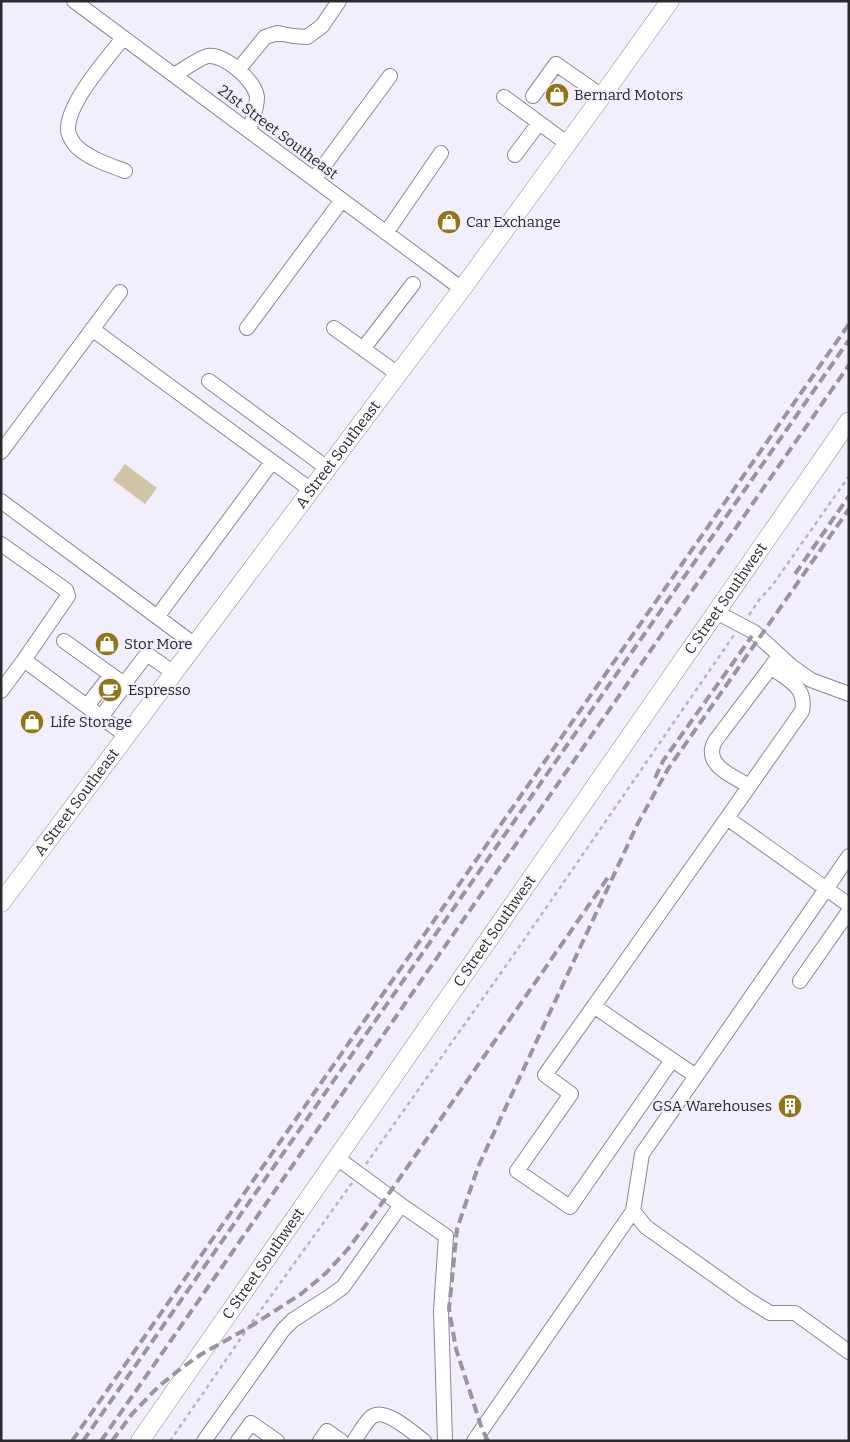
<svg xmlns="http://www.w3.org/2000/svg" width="850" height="1442" font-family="Bitter,serif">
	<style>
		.green { fill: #d1c5a5 }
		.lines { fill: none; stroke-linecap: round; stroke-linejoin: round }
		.minor-casing { stroke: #8d849a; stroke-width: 16 }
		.major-casing { stroke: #8d849a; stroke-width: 19 }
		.path { stroke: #b7b2be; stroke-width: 2.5; stroke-dasharray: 4 4; stroke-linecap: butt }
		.minor { stroke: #fff; stroke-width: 14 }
		.major { stroke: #fff; stroke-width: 18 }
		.rail { stroke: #9994a0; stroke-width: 4; stroke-dasharray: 10 5; stroke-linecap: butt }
		.labels { text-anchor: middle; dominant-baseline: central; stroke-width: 4; stroke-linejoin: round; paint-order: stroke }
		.poi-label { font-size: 15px; fill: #2b2830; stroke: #f3eefc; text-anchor: start }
		.street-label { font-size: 15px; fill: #2b2830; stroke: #f3eefc }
	</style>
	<rect width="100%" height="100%" fill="#f3eefc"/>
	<!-- green -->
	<path class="green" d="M125 464 157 488 145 504 113 480Z"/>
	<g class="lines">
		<!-- minor casing -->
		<g class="minor-casing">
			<path id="minor" d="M74 1 462 289
				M123 38C107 59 67 103 68 130 68 135 73 143 77 147 90 159 109 165 125 171
				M238 70 265 37 278 33 293 36 307 37 322 26 339 1
				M174 75C181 71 201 57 208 56 225 54 255 81 257 97 257 108 252 121 249 131
				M533 96 556 64 602 96
				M504 97 568 144
				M515 155 539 123
				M314 179 390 76
				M386 233 441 153
				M247 328 342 200
				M334 328 398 374
				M92 329 311 490
				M363 349 413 284
				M209 381 327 468
				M1 452 120 292
				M1 501 195 645
				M1 544 66 590 68 596 24 660
				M716 612 754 632 791 666 811 680 849 694
				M157 617 272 462
				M64 641 124 684 147 654 174 673
				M1 691 24 660 127 736
				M87 706 111 675
				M101 717 122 689 124 684
				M749 786C733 776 702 765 715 741L771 667
				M727 818 802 711C807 686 787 680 771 667L779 655
				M800 981 849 911
				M594 1006 727 818 849 905
				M672 1060 570 1207 517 1171 571 1094 545 1075 594 1006C628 1030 662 1053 696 1076
				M401 1205 446 1236 441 1311 445 1441
				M633 1211 646 1227 746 1298 770 1313H795L849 1352
				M204 1441 283 1330 293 1320 329 1297 343 1287 401 1205 337 1158
				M238 1441 251 1423 277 1441
				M320 1441 327 1431 341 1441
				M354 1441C359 1434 367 1419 373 1416 386 1408 413 1433 424 1441
				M474 1441 633 1211 642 1154 849 856"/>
		</g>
		<!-- major casing -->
		<g class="major-casing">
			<g id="major">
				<path id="s1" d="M1 903 462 289 602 96 670 1"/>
				<path id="s2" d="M140 1441 849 421"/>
			</g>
		</g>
		<!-- path -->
		<path class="path" d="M749 615 759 600 772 586 849 476
			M366 1164 517 950 734 635
			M170 1441 248 1328 352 1183"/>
		<!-- minor -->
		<use href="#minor" class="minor"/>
		<!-- major -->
		<use href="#major" class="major"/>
		<!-- rail -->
		<path class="rail" d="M795 574 849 496
			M655 778 663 761 752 636
			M72 1441 849 324
			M83 1441 849 340
			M101 1441 849 365
			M112 1441 132 1414 158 1387 179 1370 200 1355 248 1328 301 1294 326 1273 348 1249 388 1195 609 876
			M488 1441 482 1429 456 1349 449 1309 457 1229 478 1167 638 823 668 769 849 509"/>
	</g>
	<!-- icons -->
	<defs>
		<g id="shop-disc" transform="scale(1.25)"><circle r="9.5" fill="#91751b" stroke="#f3eefc"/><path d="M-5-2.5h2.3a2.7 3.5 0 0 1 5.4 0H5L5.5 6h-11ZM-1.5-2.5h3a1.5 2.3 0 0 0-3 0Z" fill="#fff"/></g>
		<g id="cafe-disc" transform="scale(1.25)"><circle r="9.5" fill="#91751b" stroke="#f3eefc"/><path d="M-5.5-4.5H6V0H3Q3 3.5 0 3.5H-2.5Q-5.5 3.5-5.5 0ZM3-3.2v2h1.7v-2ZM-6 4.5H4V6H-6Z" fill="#fff"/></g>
		<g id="building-disc" transform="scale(1.25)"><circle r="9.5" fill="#91751b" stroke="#f3eefc"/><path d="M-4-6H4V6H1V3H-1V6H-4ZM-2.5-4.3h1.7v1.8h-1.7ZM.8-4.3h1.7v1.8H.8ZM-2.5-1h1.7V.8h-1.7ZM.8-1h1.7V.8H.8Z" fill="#fff"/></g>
	</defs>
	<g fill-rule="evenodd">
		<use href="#shop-disc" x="557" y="95"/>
		<use href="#shop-disc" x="449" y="222"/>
		<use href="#shop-disc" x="107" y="644"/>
		<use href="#cafe-disc" x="110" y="690"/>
		<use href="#shop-disc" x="32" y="722"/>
		<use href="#building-disc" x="790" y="1106"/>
	</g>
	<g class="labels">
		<!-- poi labels -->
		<g class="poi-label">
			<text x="574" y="95">Bernard Motors</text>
			<text x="466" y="222">Car Exchange</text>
			<text x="124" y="644">Stor More</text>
			<text x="128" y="690">Espresso</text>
			<text x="50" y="722">Life Storage</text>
			<text x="772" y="1106" text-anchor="end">GSA Warehouses</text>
		</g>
		<!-- street labels -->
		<g class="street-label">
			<text transform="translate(278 132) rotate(37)">21st Street Southeast</text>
			<text stroke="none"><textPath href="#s1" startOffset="561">A Street Southeast</textPath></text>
			<text stroke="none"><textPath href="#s2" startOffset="1026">C Street Southwest</textPath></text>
			<text stroke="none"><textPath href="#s1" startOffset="126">A Street Southeast</textPath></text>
			<text stroke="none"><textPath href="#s2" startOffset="621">C Street Southwest</textPath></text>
			<text stroke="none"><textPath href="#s2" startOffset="216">C Street Southwest</textPath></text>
		</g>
	</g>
	<!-- border -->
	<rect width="850" height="1442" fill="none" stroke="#2b2830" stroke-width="5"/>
</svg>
